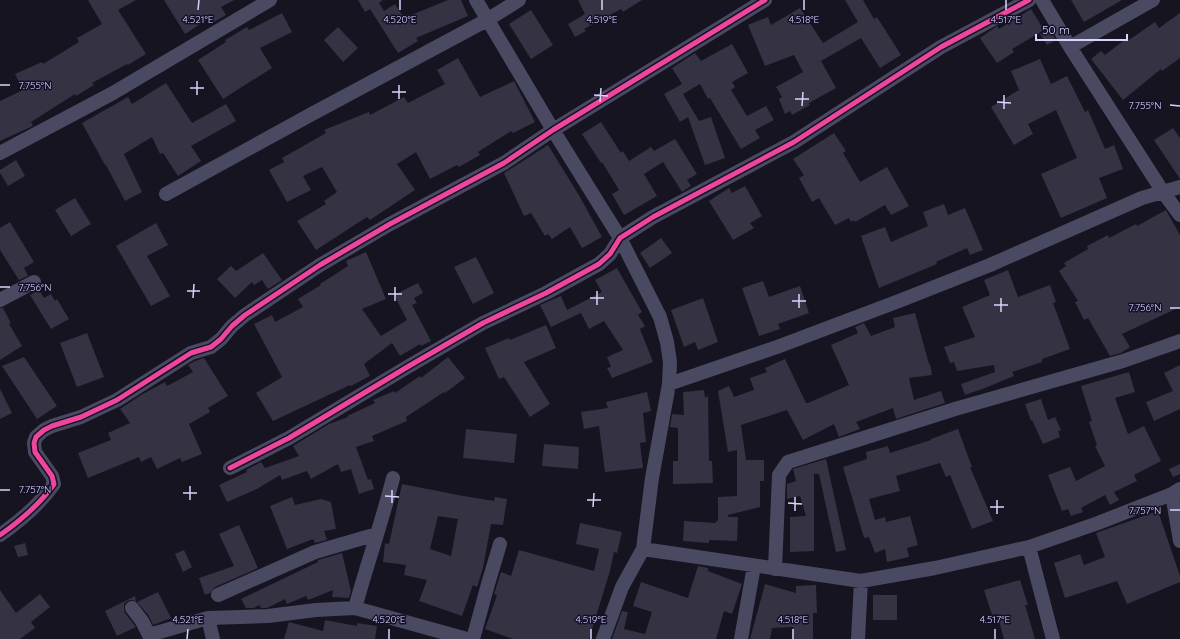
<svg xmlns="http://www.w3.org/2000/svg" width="1180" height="639" font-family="Quicksand,sans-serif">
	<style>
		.building { fill: #343243; fill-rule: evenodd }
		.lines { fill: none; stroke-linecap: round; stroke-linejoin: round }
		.minor { stroke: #4a4962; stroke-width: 14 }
		.cycleway-casing { stroke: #130f26; stroke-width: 8 }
		.cycleway { stroke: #ed469a; stroke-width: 5 }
		.ticks { fill: none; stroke: #d9d4ff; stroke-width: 1.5 }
		.ticks-label { font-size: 10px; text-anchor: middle; fill: #d9d4ff; stroke: #130f26; stroke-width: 3; stroke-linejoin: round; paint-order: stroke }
	</style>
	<rect width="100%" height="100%" fill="#161421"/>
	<!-- building -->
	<path class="building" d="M88 0H136L118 10 146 54 128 65 127 64 92 83 94 85 76 96 75 94 31 122 33 126 0 141V101L23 90 15 74 42 62 43 64 79 42 77 38 102 24Z
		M164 0H234L221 7 226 15 212 23 210 18 185 34Z
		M358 0H383L379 3 384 11 395 4 404 18 448 0H461L468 16 416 38 418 41 398 53 370 9 365 12Z
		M578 0H642L623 12 621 9 584 29 586 31 575 37 568 24 585 14Z
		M845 0H863L874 19 877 17 901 55 880 68 861 38 821 61 836 88 809 103 810 105 792 115 790 111 785 114 779 99 782 97 776 87 803 72 794 55 765 66 748 25 768 17 771 25 800 8 823 43 858 22Z
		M1071 0H1122L1084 22Z
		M1031 9 1044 30 1012 49 1014 52 997 63 980 38 997 26 999 29Z
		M531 10 553 45 531 59 509 24Z
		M282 13 292 32 260 48 272 68 223 99 198 60 226 42 225 40 247 27 249 30Z
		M1180 13V58L1162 71 1161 69 1123 100 1091 59 1101 51 1105 55 1127 38 1129 40 1155 22 1159 28Z
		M338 27 358 48 343 62 324 40Z
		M1049 29 1056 40 1047 45 1040 34Z
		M732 44 748 73 732 82 735 87 731 90 747 116 766 106 774 120 755 130 760 138 741 149 710 98 708 99 700 84 683 94 699 121 711 117 725 158 705 165 688 117 680 122 664 94 682 84 672 68 695 53 701 61Z
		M458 58 480 97 514 81 535 122 513 133 511 131 478 152 480 155 459 167 457 165 430 179 416 152 397 164 415 190 370 220 367 217 316 250 297 221 326 204 324 201 337 192 322 167 303 176 311 190 287 202 269 170 284 162 282 158 326 133 324 130 369 112 370 115 404 97 408 103 445 84 437 70Z
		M1040 59 1051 84 1067 76 1085 112 1088 110 1105 149 1114 145 1123 169 1099 178 1107 198 1061 218 1041 174 1077 158 1056 110 1028 124 1033 134 1014 145 991 107 1019 90 1011 71Z
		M166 83 192 123 226 104 236 121 191 146 201 161 178 176 163 153 160 154 152 137 124 154 142 192 125 201 106 165H105L82 123 128 97 132 104Z
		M601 122 621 153 623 151 629 161 651 147 654 151 675 139 697 174 687 180 691 186 682 192 663 162 644 174 657 196 624 215 612 194 619 190 602 162 601 163 582 134Z
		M1173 128 1180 138V179L1154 140Z
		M834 133 846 151 843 153 860 182 887 167 909 206 891 215 885 205 855 222 854 220 851 222 849 218 835 225 819 198 812 202 799 178 804 175 793 159Z
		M548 145 580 197 602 237 582 248 570 227 552 239 548 234 545 236 531 213 524 216 504 173Z
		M16 160 25 176 8 186 0 173V170Z
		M745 186 762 216 750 223 754 228 733 240 709 201 729 188 732 193Z
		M75 198 91 224 71 236 55 210Z
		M944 204 948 215 965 208 983 250 970 255 967 248 936 262 937 264 879 288 861 236 885 227 891 242 928 226 923 212Z
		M1166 210 1180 235V307L1122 334 1130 347 1121 353 1110 356 1088 318 1084 320 1075 302 1078 301 1059 271 1066 266 1064 263 1088 249 1087 246 1108 235 1109 238 1136 224 1137 226Z
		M10 222 34 262 24 268 28 276 19 280 0 250V228Z
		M156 223 168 245 147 256 170 296 151 306 116 246Z
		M661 238 672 253 650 268 640 253Z
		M366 252 386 299 362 309 381 336 407 320 394 295 418 283 423 293 414 298 417 303 412 305 431 341 421 346 420 344 400 356 392 343 364 364 370 376 351 386 350 385 273 421 256 393 282 377 254 324 272 315 275 322 303 307 298 299 321 285 320 284 348 266 346 261Z
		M263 253 282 280 268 289 262 280 254 285 252 282 235 298 217 279 231 266 236 271Z
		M476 257 494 293 473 304 454 267Z
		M617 268 642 312 638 315 645 326 640 329 653 362 612 378 607 368 611 367 607 357 623 350 604 321 589 329 581 313 551 327 540 305 561 296 567 310 602 292 595 280Z
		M1008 270 1018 297 1050 285 1056 302 1053 303 1070 349 1042 359V362L1012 372 1014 376 985 388 965 395 961 384 995 372 994 365 957 371 954 362 950 363 944 347 975 337 962 307 990 295 984 280Z
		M763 281 769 297 800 286 809 313 778 324 780 329 759 336 742 288Z
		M39 290 44 298 51 294 55 301 57 299 69 319 51 329 30 295Z
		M703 298 718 342 698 350 695 342 684 347 671 310Z
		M0 308H3L11 323 9 324 22 346 0 360Z
		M915 313 929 364H930L932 375 909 378 914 400 941 391 945 403 896 419 893 408 856 422 860 429 839 437 834 424 803 440 787 410 741 425 746 460H764V481H760V507L728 515V517H738L737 541 709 540V543L683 541 684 521 716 523V521H718V497L737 496V450L728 452 718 391 729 386 734 397 754 390 750 378 767 372 765 368 785 359 806 403H808L849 385 831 345 858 333 855 327 864 323 871 336 895 327 893 318Z
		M546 325 556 348 524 362 550 404 530 417 504 377 499 379 485 348 509 338 510 340Z
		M87 333 104 377 77 387 60 343Z
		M24 357 57 406 37 419 2 366Z
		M448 357 465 378 445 393 444 392 406 417 407 421 372 436 374 441 356 447 368 480 371 479 374 489 359 494 351 469 341 472 338 464 311 479 307 471 282 480 280 475 257 489 227 502 219 485 247 472 246 470 261 462 265 468 299 456 293 446 329 424 348 417 347 416 375 403 373 400 394 391 395 393 420 376 421 378Z
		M204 358 228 396 208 408 210 412 189 424 202 454 182 462 180 458 157 469 151 457 141 462 139 457 88 478 78 453 111 440 108 433 130 423 120 409 141 395 165 382 167 386 193 372 188 365 195 361Z
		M1180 365V409L1154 421 1146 402 1173 391 1164 373Z
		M1129 372 1135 392 1115 398 1128 434 1144 426 1161 461 1134 475 1137 481 1114 492 1119 500 1110 505 1105 495 1081 508 1083 512 1071 516 1068 509 1062 511 1048 475 1070 467 1076 481 1105 466 1095 446 1097 445 1089 422 1092 421 1081 386Z
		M0 389 12 413 0 419Z
		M704 390 705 398 708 396 709 461H712L713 483 673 484V461H678V428L670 427 672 414 684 415 683 392Z
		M647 392 651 411 643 413 646 442 640 443 643 468 605 472 599 426 584 429 581 412 608 408 606 402Z
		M1041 399 1048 420 1055 417 1061 430 1058 431 1060 437 1043 444 1032 420 1031 421 1025 404Z
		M466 429 517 434 514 463 463 458Z
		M958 429 972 467H970L993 521 972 529 950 475 946 477 940 463 896 476 900 491 869 499 875 520 885 517 886 522 910 516 918 545 907 548 909 557 887 562 885 549 875 553 869 537 864 538 843 467 867 459 866 452 888 446 890 453 931 440V439Z
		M544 444 579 447 578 469 542 466Z
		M826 459 846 550 836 552 819 474H814V551L790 552V517L806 516 800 496 787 499V484L796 481 793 469Z
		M1180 464V474L1173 477 1169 469Z
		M402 484 458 495 494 501 495 497 507 499 503 525 491 524 483 568 477 587 473 585 462 616 419 601 427 580 404 575 406 565 383 562 385 543 389 544ZM438 516 458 519 451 556 430 549Z
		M292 497 295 505 321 499 331 502 336 529 324 531 327 540 315 543 313 539 287 549 270 506Z
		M1158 511 1180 576V582L1127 604 1117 581 1065 598 1054 563 1080 554 1084 565 1105 557 1096 533Z
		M580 523 622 532 617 553 614 552 610 571 589 639H513L485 629 497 595 494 594 501 572 511 576 519 550 594 571 599 549 576 544Z
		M239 525 258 568 215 587 210 593 205 595 199 578 234 566 219 534Z
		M25 543 28 555 18 557 14 546Z
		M184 550 192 567 183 572 175 554Z
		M342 553 351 591 349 598 332 597 333 590 308 600 306 596 287 604 285 599 267 608H261L259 605 254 608H246L241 599 318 562V560Z
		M698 566 708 568V571L742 584 732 614 724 611 716 639H612L622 611 628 612 624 629 645 634 652 612 633 606 641 582 688 598Z
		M1020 580 1028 605H1025L1035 639H1004L997 614 992 615 984 590Z
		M765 584 796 593V586L816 585 817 613H813V639H792L793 627 772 628 770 639H750Z
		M0 590 16 613 40 594 50 607 31 622 35 628 20 639H0Z
		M158 592 171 618 153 625 149 616 137 602Z
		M873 595H897V620H873Z
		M135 596 136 601 131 600 127 601 124 604V609L125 613 136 627 117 636 105 611Z
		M325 620 357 626V623L377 626 375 639H284L289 622 323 631Z"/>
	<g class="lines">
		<!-- minor -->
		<path class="minor" d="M476 0 553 130 620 238 660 317 667 342 670 362 669 384 652 478 643 549 622 587 603 639
			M1042 0 1070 47 1163 192 1180 215
			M1070 47 1153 0
			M0 153 113 93 270 0
			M166 194 310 115 487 20 519 0
			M0 300 34 282
			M669 384 777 347 899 301 990 265 1142 198 1180 187
			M230 468 289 438 409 366 483 323 546 293 599 264 610 254 620 238 653 217 794 142 941 47 1029 0
			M1172 494 1180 541
			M0 535C20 521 40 504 54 484L52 476 35 452 34 443 36 437 44 430 52 426 81 417 117 400 191 353 211 347 221 339 232 326 245 315 320 265 390 224 504 163 553 130 765 0
			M1029 547 1053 639
			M643 549 861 581 935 568 1029 547 1098 523 1172 494 1180 489
			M775 569 779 475 788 462 955 409 1123 361 1180 341
			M218 595 315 552 377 534
			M132 608 142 621 149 635 208 618 268 616 316 610 355 608 467 639
			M355 608C367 564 382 522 393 478
			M208 618 213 639
			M473 639 488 584 500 544
			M741 639 754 566
			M858 639 861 581"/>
		<!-- cycleway casing -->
		<g class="cycleway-casing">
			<path id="cycleway" d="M230 468 289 438 409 366 483 323 546 293 599 264 610 254 620 238 653 217 794 142 941 47 1029 0
				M0 535C20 521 40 504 54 484L52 476 35 452 34 443 36 437 44 430 52 426 81 417 117 400 191 353 211 347 221 339 232 326 245 315 320 265 390 224 504 163 553 130 765 0"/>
		</g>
		<!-- cycleway -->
		<use href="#cycleway" class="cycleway"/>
	</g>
	<!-- ticks -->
	<path class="ticks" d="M198 10 199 0M400 10V0M602 10V0M804 10V0M1006 10V0M0 85H10M190 88H204M392 92H406M197 95V81M594 95 608 96M399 99V85M795 99H809M600 102 601 88M997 102 1011 103M1170 105 1180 106M802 106 803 92M1004 109V95M0 287H10M187 291H200M388 294H402M193 298 194 284M590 298H604M395 301V287M792 301H806M597 305V291M994 305H1008M799 308V294M1170 308H1180M1001 312V298M0 490H10M183 493H197M385 496 399 497M190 500V486M587 500H601M392 503V490M788 503 802 504M593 507 594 493M990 507H1004M1170 510H1180M795 511V497M997 514V500M187 639 188 629M389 639V629M591 639V629M793 639V629M995 639V629"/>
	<g class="ticks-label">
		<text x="198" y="23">4.521°E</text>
		<text x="400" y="23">4.520°E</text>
		<text x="602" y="23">4.519°E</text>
		<text x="804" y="23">4.518°E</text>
		<text x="1006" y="23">4.517°E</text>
		<text x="35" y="89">7.755°N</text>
		<text x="1145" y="109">7.755°N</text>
		<text x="35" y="291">7.756°N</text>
		<text x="1145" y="311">7.756°N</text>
		<text x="35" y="493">7.757°N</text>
		<text x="1145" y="514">7.757°N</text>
		<text x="188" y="623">4.521°E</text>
		<text x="389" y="623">4.520°E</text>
		<text x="591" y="623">4.519°E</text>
		<text x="793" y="623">4.518°E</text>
		<text x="995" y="623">4.517°E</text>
	</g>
	<!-- scale -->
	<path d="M1036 34v6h91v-6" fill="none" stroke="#d9d4ff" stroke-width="2"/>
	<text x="1042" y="34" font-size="12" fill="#d9d4ff" stroke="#130f26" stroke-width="3" paint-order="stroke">50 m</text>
</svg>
